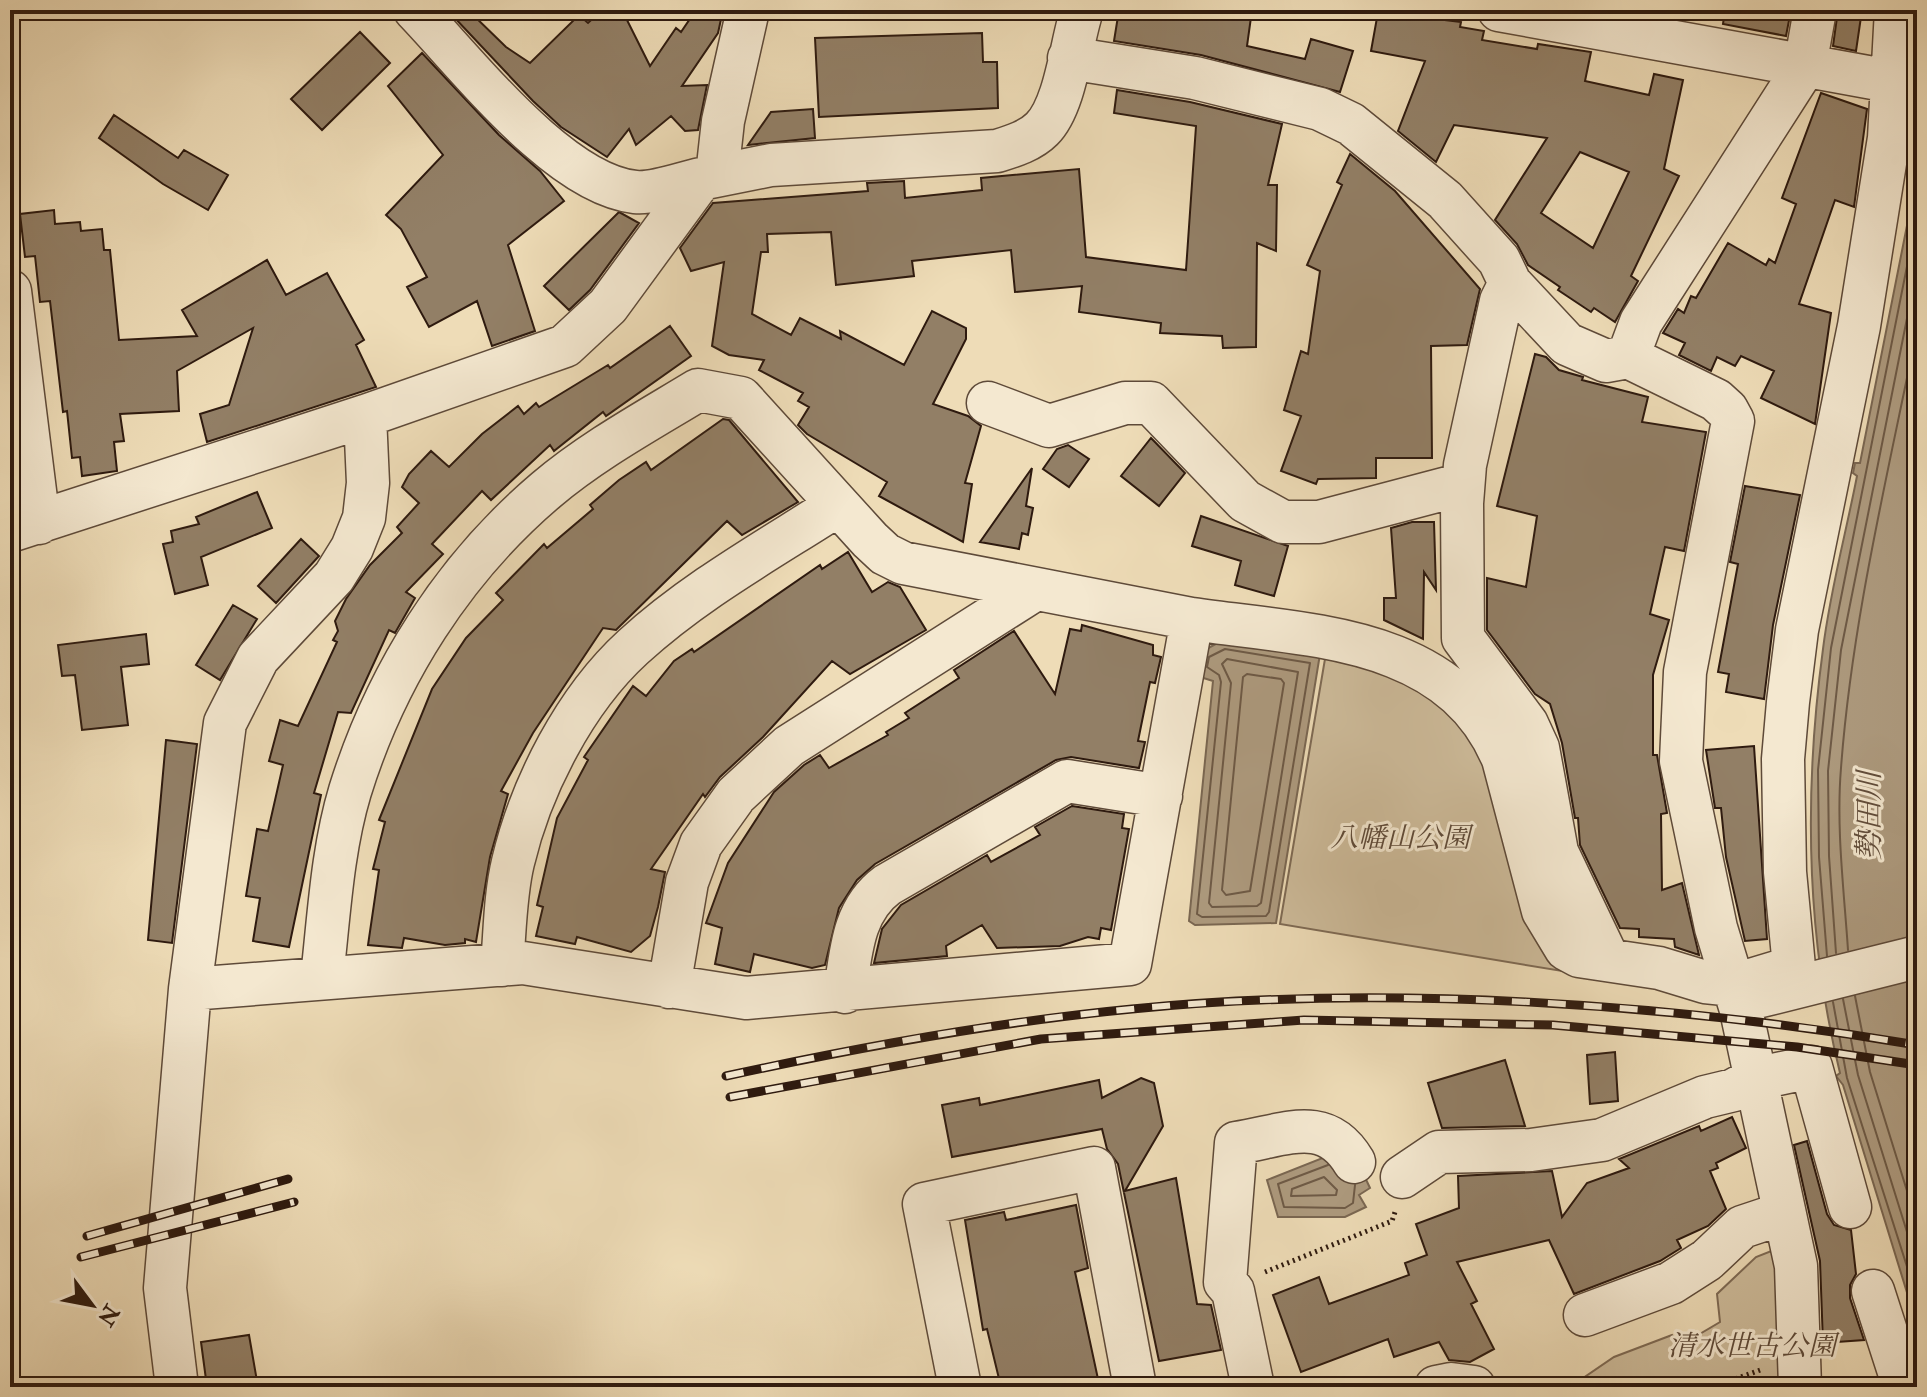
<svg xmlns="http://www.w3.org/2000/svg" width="1927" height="1397" font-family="'IM FELL Double Pica','Noto Serif JP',serif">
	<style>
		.green { fill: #cdbb9a; stroke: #7e6a54; stroke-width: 2 }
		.water { fill: #ad9a7e; stroke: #7a6752; stroke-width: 2 }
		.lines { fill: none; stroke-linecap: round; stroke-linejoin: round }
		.shore { stroke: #6e5a46; stroke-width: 2 }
		.building { fill: #927f66; stroke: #2e1a0f; stroke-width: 2; fill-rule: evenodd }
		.minor-casing { stroke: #5e4a39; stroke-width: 45 }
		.path { stroke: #2e1a0f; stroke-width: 5; stroke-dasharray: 2 4; stroke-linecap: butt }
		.minor { stroke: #f4e8d0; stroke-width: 42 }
		.rail-casing { stroke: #2e1a0f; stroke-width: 9 }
		.rail { stroke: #f4e8d0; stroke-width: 6; stroke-dasharray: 18; stroke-linecap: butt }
		.labels { text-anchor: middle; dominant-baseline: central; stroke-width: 6; stroke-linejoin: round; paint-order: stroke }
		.park-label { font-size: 28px; font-style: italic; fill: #5e4a39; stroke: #f4e8d0 }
		.water-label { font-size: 30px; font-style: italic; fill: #614d3b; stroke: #f4e8d0 }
	</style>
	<rect width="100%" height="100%" fill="#eedcb7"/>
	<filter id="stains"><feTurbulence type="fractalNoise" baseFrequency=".0025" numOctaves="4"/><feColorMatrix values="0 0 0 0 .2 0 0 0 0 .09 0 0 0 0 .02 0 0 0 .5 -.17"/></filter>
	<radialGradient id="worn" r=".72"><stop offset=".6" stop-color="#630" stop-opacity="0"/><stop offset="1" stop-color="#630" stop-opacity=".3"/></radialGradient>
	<!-- green -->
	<path class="green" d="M1326 653C1350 659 1380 663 1402 674 1502 723 1492 826 1527 914 1535 933 1551 953 1562 971L1280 924Z
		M1779 1248 1791 1387H1570L1614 1357 1672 1335 1681 1345 1720 1322 1717 1294 1756 1257Z"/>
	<!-- water -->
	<path class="water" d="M1917 175V1325L1843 1085 1836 1076 1840 1073C1806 935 1804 790 1823 649 1830 591 1846 533 1857 476L1853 473 1855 463H1860Z
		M1223 640 1320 654 1276 923 1195 925 1189 921 1213 681 1197 676 1201 652Z
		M1330 1155 1362 1171 1370 1188 1359 1195 1366 1207 1345 1217H1278L1267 1180Z"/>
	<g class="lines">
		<!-- shore -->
		<path class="shore" d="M1225 649 1310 663 1269 912 1266 916 1202 917 1197 914 1221 682 1219 675 1207 667 1209 657Z
			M1227 659 1298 672 1261 903 1257 906 1212 907 1209 903 1231 683 1222 664Z
			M1247 674 1281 679 1284 683 1250 891 1226 895 1222 890 1243 677Z
			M1848 950C1844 890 1836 828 1841 768 1852 620 1888 474 1917 329
			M1836 953 1829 856 1828 771 1841 650 1917 268
			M1827 956 1819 857 1818 770 1831 648 1917 216
			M1855 996 1870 1072 1917 1223
			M1843 999 1858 1075 1917 1264
			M1833 1002 1847 1078 1917 1298
			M1328 1165 1278 1184 1284 1207 1345 1208 1353 1203 1355 1185
			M1324 1177 1337 1190 1336 1195 1291 1196 1292 1189Z"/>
	</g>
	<!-- building -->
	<path class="building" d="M458 10H468L506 47 530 63 579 15 588 23 602 10H622L650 66 676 28 681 32 696 10H723L718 33 682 86 707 85 698 130 685 131 671 116 636 145 629 129 607 157 561 127 533 101 452 15Z
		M1119 10H1252L1247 46 1305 59 1311 39 1353 51 1340 92 1201 55 1114 41Z
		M1725 10H1791L1786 36 1723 24Z
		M1838 10H1862L1856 51 1833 46Z
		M1378 12 1461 22 1460 27 1484 31 1482 40 1537 49 1538 44 1591 52 1585 81 1649 95 1654 74 1683 80 1664 169 1679 176 1631 276 1638 281 1615 322 1594 308 1591 312 1558 290 1560 287 1528 265 1517 244 1495 220 1547 138 1454 125 1436 162 1398 131 1425 61 1371 51ZM1580 152 1629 172 1593 248 1541 213Z
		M360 32 390 63 322 130 291 99Z
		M982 33 983 62H997L998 108 819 117 815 38Z
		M422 53 499 135 540 171 564 201 508 245 535 331 492 346 477 301 429 327 407 287 427 277 401 229 386 215 443 155 388 86Z
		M1117 90 1190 102 1282 124 1268 185H1277L1276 251 1257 243 1256 347 1223 348 1222 336 1160 333 1161 323 1079 312 1082 286 1015 292 1011 250 912 261 914 276 836 285 831 232 767 234 768 252H761L752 314 791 335 800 318 841 339 840 331 904 365 932 311 966 328V339L933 404 968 416 981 426 965 483 972 484 963 542 879 496 887 482 807 434 798 425 809 407 798 401 803 393 759 370 764 360 729 355 712 346 724 262 691 271 680 248 713 203 868 191 867 183 904 181 905 198 982 190 981 178 1079 169 1086 257 1186 270 1196 126 1114 113Z
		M1821 93 1867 109 1854 207 1835 200 1799 304 1831 313 1815 424 1761 398 1774 371 1741 356 1735 366 1717 357 1711 371 1679 355 1685 343 1663 333 1678 309 1684 313 1691 296 1696 298 1728 243 1766 265 1769 259 1775 263 1796 204 1782 198Z
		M813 109 815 138 748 145 771 112Z
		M114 115 178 158 184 150 228 175 208 210 163 184 99 138Z
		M1350 154 1395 191 1480 289 1467 345 1431 346 1432 458H1376V478L1318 479 1316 484 1281 471 1301 416 1284 410 1301 351 1308 354 1320 271 1307 265 1342 185 1337 182Z
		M54 210 55 224 80 222 81 231 102 229 104 250H110L119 340 197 336 182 310 267 260 286 295 327 273 364 340 356 345 376 387 207 442 200 414 229 405 253 328 177 371 179 411 120 414 124 441 114 442 117 471 82 476 80 457 72 458 67 411 63 412 50 301 40 302 35 256 25 257 20 214Z
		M619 212 639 223 590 290 569 310 544 286Z
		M670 326 691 356 606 416 603 412 554 451 550 445 491 500 482 491 432 544 443 554 406 592 415 598 395 633 389 630 351 713 338 712 314 793 321 795 289 947 253 941 260 898 246 896 257 829 268 831 283 765 269 761 280 720 298 726 337 642 333 640 338 631 335 621 346 599 370 565 402 533 397 527 419 503 402 487 409 474 431 451 449 467 482 434 518 406 524 414 536 403 539 407 608 365 610 368Z
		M1535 354 1546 357 1559 370 1583 377 1582 380 1648 397 1642 422 1706 432 1684 551 1665 547 1650 614 1669 620 1653 675V755H1657L1667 813 1661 814 1662 890 1682 883 1699 955 1675 947 1674 939 1639 937V929L1620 928 1580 845 1578 818H1575L1562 743 1550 704 1535 694 1487 630V578L1526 587 1537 516 1497 506Z
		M723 419 729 420 798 502 742 535 727 521 616 630 603 628 533 733 501 791 508 794 490 857 476 942 465 939V943L445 945 404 938 402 948 368 945 379 870 373 869 385 822 379 820 432 689 466 638 503 600 496 593 544 544 547 548 593 509 590 505 619 480 646 462 651 470Z
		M1151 438 1185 473 1159 506 1121 476Z
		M1068 445 1089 459 1069 487 1043 469 1057 449Z
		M1032 468 1026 506 1033 508 1028 535 1022 533 1019 549 980 542Z
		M1745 486 1800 495 1773 625 1764 699 1726 692 1729 674 1718 672 1738 564 1730 562Z
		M257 492 272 528 201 557 208 585 175 594 163 544 173 542 171 531 199 524 196 517Z
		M1201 516 1288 546 1274 596 1235 585 1241 561 1192 546Z
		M1412 522H1434L1436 590 1424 572 1423 639 1384 620V598H1396L1391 528Z
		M301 539 319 556 276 603 258 586Z
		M848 552 872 592 888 582 900 587 926 630 850 674 832 661 763 737 720 777 705 797 703 794 651 869 665 872 658 907 650 936 631 952 577 937 575 944 536 936 543 907 537 905 557 818 588 760 584 757 633 686 646 696 674 661 692 649 694 652 820 565 822 569Z
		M233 605 257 619 220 680 196 665Z
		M1082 625 1153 645V655L1161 657 1155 683 1150 682 1138 741 1145 742 1139 768 1071 757 1056 760 875 864 857 880 839 908 825 965 812 968 754 954 750 972 715 964 722 928 706 923 728 863 774 792 804 765 820 755 829 768 888 735 886 732 909 718 905 713 959 678 954 670 1014 631 1055 694 1070 629 1081 631Z
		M146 634 149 664 121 667 128 725 82 730 75 675 62 676 58 645Z
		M166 740 197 744 172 943 148 940Z
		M1754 746 1767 939 1745 941 1726 857 1721 808H1715L1706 750Z
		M1072 806 1124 814 1122 828 1129 829 1111 930 1101 928 1099 939 1088 937 1060 946 997 948 982 925 946 946 947 956 874 963 882 929 901 905 987 855 991 862 1040 835 1035 827Z
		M1615 1052 1618 1101 1590 1104 1587 1055Z
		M1505 1060 1525 1126 1442 1128 1428 1083Z
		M1141 1078 1154 1083 1163 1126 1125 1191 1176 1178 1197 1304 1211 1305 1221 1350 1159 1361 1118 1164 1107 1149 1102 1129 952 1157 942 1105 979 1098 980 1105 1099 1080 1102 1098Z
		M1732 1117 1746 1148 1716 1163 1718 1168 1710 1171 1726 1209 1708 1226 1677 1240 1681 1248 1660 1261 1574 1294 1549 1240 1457 1262 1477 1301 1471 1304 1494 1349 1470 1362 1449 1360 1439 1342 1394 1357 1388 1339 1301 1372 1273 1295 1319 1277 1329 1304 1409 1275 1405 1263 1427 1255 1416 1224 1459 1208 1458 1176 1552 1171 1562 1217 1587 1183 1629 1168 1619 1159 1699 1126 1701 1131Z
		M1807 1141 1827 1214 1834 1225 1851 1230 1856 1274 1850 1285V1298L1864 1340 1823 1343 1820 1261 1794 1145Z
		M1076 1205 1088 1268 1075 1272 1098 1379 1059 1387H1001L987 1329 983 1330 965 1220 1004 1212 1006 1220Z
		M249 1335 258 1387H207L201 1342Z"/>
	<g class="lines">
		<!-- minor casing -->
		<g class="minor-casing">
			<path id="minor" d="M415 10C467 64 559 184 635 192 654 194 682 183 701 179
				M1499 10 1917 86
				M1069 58 1195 78 1320 109 1351 124 1445 200 1499 260 1510 283 1567 344 1606 361 1628 357
				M717 175 723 121 748 10
				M1510 283 1501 301 1465 465 1462 503 1463 638 1527 724 1538 748 1557 852 1608 959
				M10 291 39 523
				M988 403 1049 426 1125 403H1151L1245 501 1283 522H1319L1463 484
				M10 531 365 416 565 346 608 306 701 179 771 165 997 151C1013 146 1030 141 1042 129 1066 105 1071 43 1082 10
				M1192 619C1307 636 1451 634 1503 759L1543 911 1566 949 1579 956 1659 968 1705 982 1734 985 1757 997 1917 957
				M502 965C505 931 505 895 513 862 531 786 575 700 633 647 694 591 768 550 838 505
				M1734 985 1794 967 1785 872 1783 759 1788 702 1797 630 1859 326 1889 138 1896 10
				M669 987 687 882 701 844 736 795 789 746 1034 590
				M190 989 523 963 746 998 1130 964 1192 619 903 563 885 554 870 540 741 398 698 390C647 421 592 451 546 490 453 569 386 675 350 791 332 851 329 916 322 977
				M845 992C851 951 853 910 887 885L1067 781 1161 796
				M1402 1177 1439 1152 1531 1150 1602 1140 1705 1097 1734 1090 1754 1079 1811 1067 1850 1207
				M1873 1291 1904 1387
				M1585 1315 1671 1283 1707 1260 1742 1227 1784 1213
				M177 1387 165 1288 190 989 225 723 258 658 334 577 352 548 364 518 368 483 365 416
				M960 1387 924 1204 1094 1168 1135 1387
				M1253 1387 1233 1291 1225 1282 1236 1143C1284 1136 1325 1113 1354 1162
				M1436 1387 1451 1384 1474 1387
				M1800 1387 1796 1266 1741 1010 1716 928 1681 761 1685 672 1733 421 1727 410 1716 400 1628 357 1641 322 1805 66 1815 10"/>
		</g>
		<!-- path -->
		<path class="path" d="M1265 1272 1392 1221 1395 1212
			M1713 1387 1763 1369"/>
		<!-- minor -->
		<use href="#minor" class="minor"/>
		<!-- rail casing -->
		<g class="rail-casing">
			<path id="rail" d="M726 1076C860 1047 995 1022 1132 1009 1384 984 1668 1003 1917 1045
				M730 1097 1041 1039 1304 1020 1553 1025 1797 1047 1917 1065
				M87 1236 288 1179
				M81 1257 294 1202"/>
		</g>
		<!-- rail -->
		<use href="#rail" class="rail"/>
	</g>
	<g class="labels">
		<!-- park labels -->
		<g class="park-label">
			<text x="1400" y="838">八幡山公園</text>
			<text x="1752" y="1346">清水世古公園</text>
		</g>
		<!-- water labels -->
		<g class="water-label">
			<text transform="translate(1869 816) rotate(-90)">勢田川</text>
		</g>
	</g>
	<!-- margin -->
	<rect width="1927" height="1397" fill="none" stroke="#eedcb7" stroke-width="40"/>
	<rect x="12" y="12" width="1903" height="1373" fill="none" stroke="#2e1a0f" stroke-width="4"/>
	<rect x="20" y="20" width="1887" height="1357" fill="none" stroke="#2e1a0f" stroke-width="2"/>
	<!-- north arrow -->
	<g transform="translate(92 1305) rotate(122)" stroke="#f4e8d0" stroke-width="6" paint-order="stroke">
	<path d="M0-6L14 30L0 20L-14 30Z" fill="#2e1a0f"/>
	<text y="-12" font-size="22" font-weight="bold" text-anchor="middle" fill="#2e1a0f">N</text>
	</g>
	<rect width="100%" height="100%" filter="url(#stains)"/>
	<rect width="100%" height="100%" fill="url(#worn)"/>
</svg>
